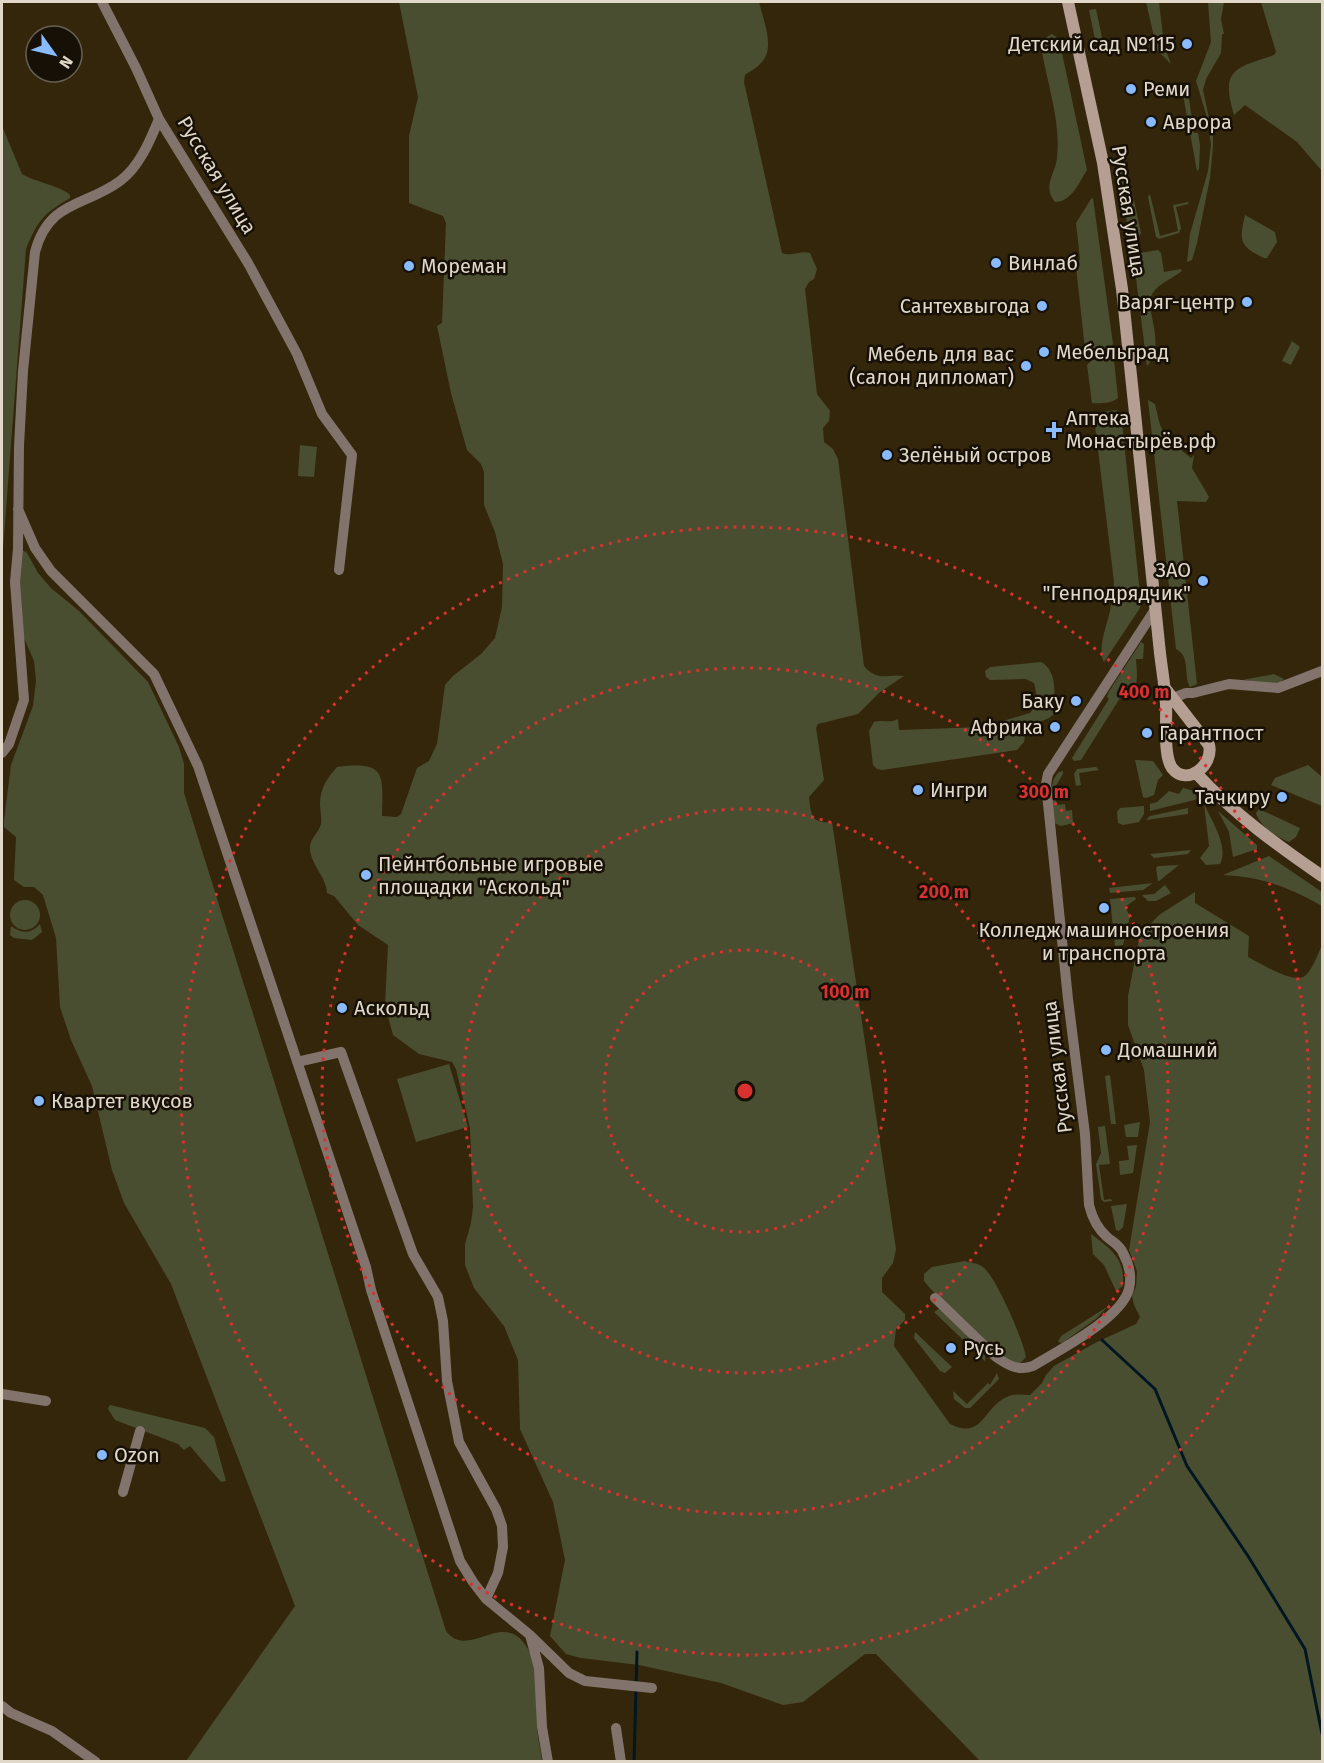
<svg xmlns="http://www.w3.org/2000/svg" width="1324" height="1763" font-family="'Fira Sans',sans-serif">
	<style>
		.green { fill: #4a4e31 }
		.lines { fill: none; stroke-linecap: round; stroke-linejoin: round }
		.stream { stroke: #001622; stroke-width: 3 }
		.minor { stroke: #82746c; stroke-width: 10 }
		.secondary { stroke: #b59f93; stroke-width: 12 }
		.ring { fill: none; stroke: #d73130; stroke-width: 3; stroke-dasharray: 3 6 }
		.poi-dot { fill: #88bafc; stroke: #161006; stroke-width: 2 }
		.labels { text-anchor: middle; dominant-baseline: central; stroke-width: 5; stroke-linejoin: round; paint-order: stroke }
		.poi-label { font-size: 20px; fill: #e1d8c9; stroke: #161006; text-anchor: start }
		.street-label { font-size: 20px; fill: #e1d8c9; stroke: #161006 }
		.centre { fill: #d73130; stroke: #161006; stroke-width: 3 }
		.ring-label { font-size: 18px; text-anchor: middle; font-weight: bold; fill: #d73130; stroke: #161006; stroke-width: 5; stroke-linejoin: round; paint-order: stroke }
	</style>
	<rect width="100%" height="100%" fill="#34260b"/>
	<!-- green -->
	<path class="green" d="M399 2H759C763 19 776 49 761 63 757 68 750 71 745 75L744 82 782 253C792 257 801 250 810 253L817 269 814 279 809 282 805 289 817 394 830 411 829 421 823 428 824 442 833 449 838 459 864 666C879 683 886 673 904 676L880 692 858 714 818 724 816 728 824 780 809 797C811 815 811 824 832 822L896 1249 893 1263 882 1278V1292L905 1314V1320L896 1329 894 1346 950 1424C983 1441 984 1406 1007 1397 1015 1393 1022 1395 1030 1395L1042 1383 1046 1375 1054 1366 1095 1343 1136 1324 1140 1317 1134 1305 1132 1296 1136 1287 1137 1271 1129 1250 1150 1122 1144 1070 1128 1025V996L1139 939 1142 933 1159 915 1195 892V903L1249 936 1248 957C1260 963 1296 986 1306 975 1313 968 1318 954 1322 945V1761H980L876 1654H865L803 1702 783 1705 721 1683 639 1665 581 1658 566 1654 550 1636 565 1560 553 1502 520 1429 518 1360 504 1326 474 1288 465 1265V1244L471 1223 473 1207 470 1128 456 1069 452 1062 419 1054 393 1035 385 1005 388 945 358 925 334 896 327 893C327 878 311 865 310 849 309 839 319 833 321 824 322 818 320 810 320 804 320 789 327 778 337 767 386 761 383 773 382 816L397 817 401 814 417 768 429 761 437 744 445 685 453 676 481 654 495 638 502 607 503 564 495 532 484 505V472L481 464 467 450 451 393 437 326 442 323 446 223 443 216 409 203V136L418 97Z
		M1146 2H1159L1164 45 1171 64 1157 50Z
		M1208 2H1224L1221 19 1224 34H1222L1221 53 1206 79 1203 90 1213 137V146L1210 178 1197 243 1192 260 1187 262 1190 234 1208 171 1211 144 1206 114 1196 81 1211 42Z
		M1261 2H1322V171L1297 142 1245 105 1234 115C1220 69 1235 68 1274 55L1276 52Z
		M1096 9 1103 42 1096 44 1089 10Z
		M1052 34 1059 39 1087 170C1079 183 1071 202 1055 202 1042 186 1055 175 1057 158 1061 123 1048 86 1042 52V40Z
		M1181 84 1187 85 1194 133H1198L1200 145 1199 169 1197 171Z
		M2 126 22 174C35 182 61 186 70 195V198C43 214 38 220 26 249L2 562Z
		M1121 151 1124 154 1141 233 1138 238 1131 239 1129 236 1117 156Z
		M1150 194 1160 236 1178 231 1173 205 1189 202 1188 204 1176 207 1181 228 1179 233 1159 239 1156 237 1148 197Z
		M1093 198 1113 344 1111 347 1090 350 1085 349 1076 267 1080 259 1076 223 1091 199Z
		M1245 215 1275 232 1277 242 1267 258H1264C1239 246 1239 241 1245 215Z
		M1158 250 1161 253 1164 272 1181 269 1182 271C1169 281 1153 285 1149 302 1152 323 1163 349 1147 366L1133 254Z
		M1292 341 1300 347 1291 365 1282 361Z
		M1110 358 1114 360 1118 398C1112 403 1100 404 1092 403L1087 365 1092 360Z
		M1148 400 1155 404C1163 440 1163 435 1191 458L1194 455 1192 468 1209 497 1206 502 1177 501 1197 684 1190 687C1183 676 1191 656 1176 649Z
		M1116 410 1121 413 1141 603 1140 608 1104 662C1097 649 1107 625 1110 611 1112 601 1113 591 1114 582L1094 417 1097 413Z
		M300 445 317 447 314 477 298 476Z
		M21 549 27 553 38 573 51 588 79 611 148 682 179 747 184 764V793L446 1631C468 1660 501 1612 524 1643 542 1666 536 1702 537 1729 538 1740 541 1751 542 1761H186L295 1606 171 1284 124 1203 112 1170 92 1086 71 1040 60 1007 56 938 43 895 34 887H24L14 880 16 837 4 827V821L11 765 33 706 36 681 34 661 17 622Z
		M1141 642 1144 644 1143 659H1136C1137 678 1141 690 1120 698L1081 760 1074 761 1072 758 1109 699 1107 697 1108 693Z
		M1041 662C1058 671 1054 695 1055 713L1049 718 1030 726 1026 731 1024 742 1017 750 882 770 877 769 873 765 869 731 874 722C884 719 888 724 898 719L899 730 983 727 1030 713C1038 705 1037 693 1034 683L1026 679 990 680 986 677 985 671 990 667Z
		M1274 674 1284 679 1279 684 1242 680Z
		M1135 760 1153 761 1163 775 1158 780 1154 795 1146 798 1143 797Z
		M1308 765 1322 777V806L1271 785 1275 778Z
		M1096 767 1099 770 1079 773 1081 785 1076 786 1074 774 1077 769Z
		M1063 771V774L1054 789 1057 805 1065 804 1066 811 1072 810 1073 823 1061 826 1054 823C1052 806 1046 785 1059 772Z
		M1183 788 1194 791 1198 799 1150 811V804L1157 802 1169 791 1179 794Z
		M1204 804C1212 821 1229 847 1220 864L1206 865 1200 858 1209 846Z
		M1144 806V814L1139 822 1123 825 1118 823 1117 812 1120 808Z
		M1188 808V814L1146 820 1150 816Z
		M1259 809 1300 828 1296 837 1289 842C1277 837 1260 827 1256 813Z
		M1218 811 1257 845V849L1233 857 1229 832Z
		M1191 850 1188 854 1154 858 1150 854Z
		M1269 856 1322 892V906C1289 887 1262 877 1223 875Z
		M1179 865 1159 881H1158L1156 868 1158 866Z
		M1153 883 1143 890 1110 893 1109 888Z
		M1165 885 1171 893 1156 901H1148L1142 895 1154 894Z
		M1135 897 1136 899 1125 907 1130 916 1123 945 1115 946 1110 899Z
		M10 915a15 15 0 1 1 30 0a15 15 0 1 1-30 0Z
		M40 924 42 932 32 940 14 938 10 935 11 926C22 934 31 934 40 924Z
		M449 1064 468 1127 416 1142 397 1079Z
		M1110 1075 1116 1124H1111L1105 1076Z
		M1140 1122 1138 1137H1126L1124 1125Z
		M1105 1126 1110 1164 1099 1165 1104 1200 1111 1199 1112 1201 1104 1202 1101 1199 1096 1164 1101 1153 1098 1127Z
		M1137 1145 1133 1173 1120 1175 1119 1161 1129 1160 1127 1146Z
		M1127 1204 1123 1227 1119 1231 1116 1230 1111 1206Z
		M1091 1234C1111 1249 1125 1258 1123 1286L1116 1291 1104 1265 1093 1254Z
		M965 1261C971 1263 978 1263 983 1267 996 1277 1023 1339 1026 1357 1023 1360 1020 1365 1015 1364 995 1360 938 1298 924 1281V1274L932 1267Z
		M1107 1307 1097 1318 1062 1343 1058 1342 1061 1336Z
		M939 1309 943 1310 985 1351V1361L934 1312Z
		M915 1332 952 1367 945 1373 940 1371 914 1338Z
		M997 1373 999 1379 970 1408H965L954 1399 953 1391 967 1404 988 1383 990 1385Z
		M110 1405 205 1428 214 1437 226 1481 221 1482 190 1446 184 1450 178 1444 115 1420 108 1409Z"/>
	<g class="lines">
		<!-- stream -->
		<path class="stream" d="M1102 1340 1155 1389 1187 1466 1248 1556 1305 1649 1322 1734
			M634 1762 637 1652"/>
		<!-- minor -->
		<path class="minor" d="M102 2 136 68 159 119 248 263 297 354 322 414 352 455 339 570
			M18 509 35 548 51 571 154 674 198 766 366 1267 371 1290 460 1561 473 1582 486 1599
			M1173 698 1186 693H1193L1229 684 1278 688 1322 671
			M2 753 9 744 24 700 15 582 18 549 19 446 23 371 35 252C49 200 85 207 120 181 139 167 150 141 159 119
			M297 1062 341 1052 413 1254 438 1297 443 1321 447 1381 459 1442 496 1509 502 1526 503 1547 498 1573 486 1599 530 1635 569 1673 585 1681 652 1688
			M935 1298 996 1357C1009 1366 1018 1371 1033 1366 1059 1350 1121 1319 1129 1289 1132 1276 1129 1264 1123 1253 1120 1245 1113 1242 1107 1237 1098 1229 1092 1217 1089 1205L1085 1134 1068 999 1046 784 1048 774 1156 608
			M2 1394 46 1401
			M123 1492 140 1431
			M530 1635 539 1668 542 1727 548 1762
			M2 1706 11 1713 52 1731 96 1762
			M616 1728 621 1762"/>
		<!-- secondary -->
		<path class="secondary" d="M1068 2 1103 163 1122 289 1160 653C1162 670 1165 687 1166 704 1167 720 1163 755 1172 768 1187 787 1214 765 1209 745L1164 687
			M1196 773C1233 813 1278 846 1322 876"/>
	</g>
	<!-- distance rings -->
	<g class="ring">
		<circle cx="745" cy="1091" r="141"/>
		<circle cx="745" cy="1091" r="282"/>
		<circle cx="745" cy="1091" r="423"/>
		<circle cx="745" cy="1091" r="564"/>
	</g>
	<!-- markers -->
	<g class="poi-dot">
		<circle cx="1187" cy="44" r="6"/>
		<circle cx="1131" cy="89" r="6"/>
		<circle cx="1151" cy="122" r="6"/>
		<circle cx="996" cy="263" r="6"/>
		<circle cx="409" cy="266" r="6"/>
		<circle cx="1247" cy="302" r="6"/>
		<circle cx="1042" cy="306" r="6"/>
		<circle cx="1044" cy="352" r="6"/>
		<circle cx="1026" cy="366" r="6"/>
		<path d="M1051 421h6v6h6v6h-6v6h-6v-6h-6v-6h6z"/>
		<circle cx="887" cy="455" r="6"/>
		<circle cx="1203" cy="581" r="6"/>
		<circle cx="1076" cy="701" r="6"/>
		<circle cx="1055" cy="727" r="6"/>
		<circle cx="1147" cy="733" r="6"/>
		<circle cx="918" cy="790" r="6"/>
		<circle cx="1282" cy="797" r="6"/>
		<circle cx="366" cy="875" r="6"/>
		<circle cx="1104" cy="908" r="6"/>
		<circle cx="342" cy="1008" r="6"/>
		<circle cx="1106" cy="1050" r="6"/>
		<circle cx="39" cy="1101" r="6"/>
		<circle cx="951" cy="1348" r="6"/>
		<circle cx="102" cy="1455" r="6"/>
	</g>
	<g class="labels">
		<!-- poi labels -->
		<g class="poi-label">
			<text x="1175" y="44" text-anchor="end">Детский сад №115</text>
			<text x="1143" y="89">Реми</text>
			<text x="1163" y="122">Аврора</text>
			<text x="1008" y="263">Винлаб</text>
			<text x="421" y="266">Мореман</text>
			<text x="1235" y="302" text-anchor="end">Варяг-центр</text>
			<text x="1030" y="306" text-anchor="end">Сантехвыгода</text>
			<text x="1056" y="352">Мебельград</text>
			<text x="1014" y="354" text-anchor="end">Мебель для вас<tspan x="1014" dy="23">(салон дипломат)</tspan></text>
			<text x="1066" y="418">Аптека<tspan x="1066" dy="23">Монастырёв.рф</tspan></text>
			<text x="899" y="455">Зелёный остров</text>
			<text x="1191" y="570" text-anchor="end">ЗАО<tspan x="1191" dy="23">"Генподрядчик"</tspan></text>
			<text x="1064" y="701" text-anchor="end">Баку</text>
			<text x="1043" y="727" text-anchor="end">Африка</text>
			<text x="1159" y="733">Гарантпост</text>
			<text x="930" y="790">Ингри</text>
			<text x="1270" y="797" text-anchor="end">Тачкиру</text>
			<text x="378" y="864">Пейнтбольные игровые<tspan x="378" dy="23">площадки "Аскольд"</tspan></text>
			<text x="1104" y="930" text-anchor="middle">Колледж машиностроения<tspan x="1104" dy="23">и транспорта</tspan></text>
			<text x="354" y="1008">Аскольд</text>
			<text x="1118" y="1050">Домашний</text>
			<text x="51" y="1101">Квартет вкусов</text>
			<text x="963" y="1348">Русь</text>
			<text x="114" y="1455">Ozon</text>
		</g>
		<!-- street labels -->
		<g class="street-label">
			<text transform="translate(217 175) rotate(59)">Русская улица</text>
			<text transform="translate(1129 211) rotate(81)">Русская улица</text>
			<text transform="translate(1057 1067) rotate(-97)">Русская улица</text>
		</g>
	</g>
	<circle cx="745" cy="1091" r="9" class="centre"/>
	<g class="ring-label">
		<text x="1144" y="698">400 m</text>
		<text x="1044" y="798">300 m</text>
		<text x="944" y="898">200 m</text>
		<text x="845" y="998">100 m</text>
	</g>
	<!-- border -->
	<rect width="1324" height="1763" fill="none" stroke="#e1d8c9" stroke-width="6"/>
	<!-- north arrow -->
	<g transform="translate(54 54) rotate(124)"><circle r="28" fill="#161006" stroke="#676054" stroke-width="1.5"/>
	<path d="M0-4.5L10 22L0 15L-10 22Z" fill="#88bafc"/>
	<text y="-9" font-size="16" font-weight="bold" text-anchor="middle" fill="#e1d8c9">N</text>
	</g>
</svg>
